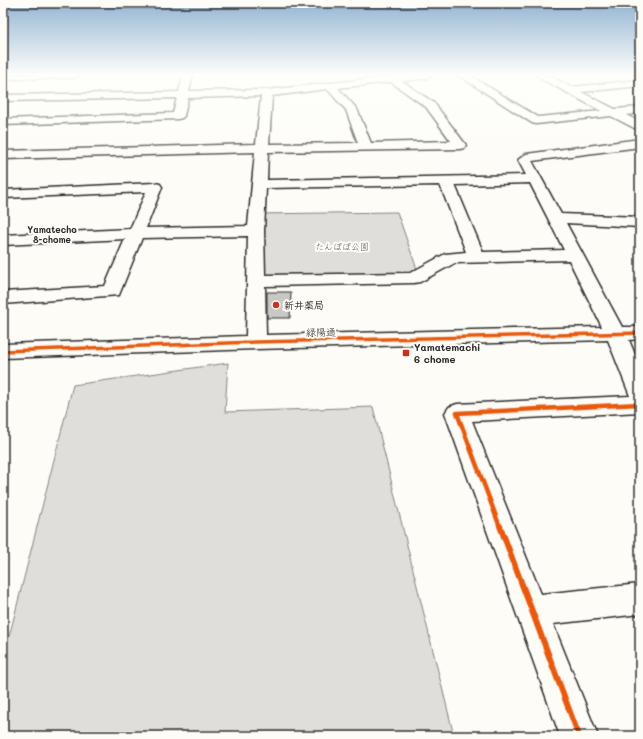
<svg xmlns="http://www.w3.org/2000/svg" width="643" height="739" font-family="Mali,'Klee One',sans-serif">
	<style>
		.green { fill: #dfdeda; stroke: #858482 }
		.building { fill: #c9c8c4; stroke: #2b2b2b }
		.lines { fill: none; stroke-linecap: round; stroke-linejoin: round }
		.minor-casing { stroke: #2b2b2b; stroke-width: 3 }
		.minor { fill: #fdfcf7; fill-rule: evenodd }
		.cycleway-far2-casing { stroke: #fdfcf7; stroke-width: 5.5 }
		.cycleway-far1-casing { stroke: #fdfcf7; stroke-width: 7 }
		.cycleway-casing { stroke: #fdfcf7; stroke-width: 8 }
		.cycleway-far2 { stroke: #e8590c; stroke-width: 3.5 }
		.cycleway-far1 { stroke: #e8590c; stroke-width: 4.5 }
		.cycleway { stroke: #e8590c; stroke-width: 6 }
		.poi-dot { fill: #c8321e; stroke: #fdfcf7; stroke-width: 1.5 }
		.labels { text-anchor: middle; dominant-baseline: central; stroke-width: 4; stroke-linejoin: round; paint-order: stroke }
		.far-neighbourhood-label { font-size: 9px; font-weight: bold; fill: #2b2b2b; stroke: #fdfcf7 }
		.far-park-label { font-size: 9px; fill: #585857; stroke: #fdfcf7 }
		.poi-label { font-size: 10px; font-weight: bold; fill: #2b2b2b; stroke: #fdfcf7; text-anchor: start }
		.street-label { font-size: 10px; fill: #2b2b2b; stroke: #fdfcf7 }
	</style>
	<rect width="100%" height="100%" fill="#fdfcf7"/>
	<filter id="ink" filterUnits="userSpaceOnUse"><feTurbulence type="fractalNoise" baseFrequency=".025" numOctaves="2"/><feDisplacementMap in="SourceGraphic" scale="8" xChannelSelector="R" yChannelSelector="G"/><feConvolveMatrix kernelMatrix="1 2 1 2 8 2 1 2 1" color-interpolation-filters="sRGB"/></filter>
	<g filter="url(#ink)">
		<!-- green -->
		<path class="green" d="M397 212 419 275 256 281 257 214Z
			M228 363 225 412 373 407 454 736H3V653L10 633 73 385Z"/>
		<!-- building -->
		<path class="building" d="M267 292H291L290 318H267Z"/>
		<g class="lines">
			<!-- minor casing -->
			<g class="minor-casing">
				<path id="minor" d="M3 75H80L75 78 3 79Z
					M183 75H193L189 91 267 90 404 75H432L430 77 427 78 402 81 434 103 466 145 464 148 460 149 268 152 267 180 526 175 518 160 526 154 640 139V147L532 161 561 214 640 217V227L566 223 622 327H640V339L629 340 640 367V412L472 421 541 594 640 584V614L553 624 598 736H560L445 413 449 407 457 404 630 396 608 340 256 349 3 358V344L246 336 248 236 142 238 119 295 3 304V292L105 286 125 239 3 245V235L130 229 146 192 3 198V190L155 183 160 184 162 187 146 228 248 226 255 152 3 159V151L256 144 261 96 188 98 184 116 182 118 178 119 3 125V119L173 113 177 98 3 101V95L179 92ZM391 82 426 107 451 141 371 143 357 109 338 88ZM327 89 346 110 358 143 269 144 272 96ZM530 183 564 250 483 252 455 185ZM440 185 466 252 445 254 410 273 265 275 264 231 266 188ZM569 260 602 327 266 335 265 286 414 283 420 282 455 263Z
					M458 75H469L538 117 601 111 538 77 536 75H548L571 87 640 80V86L581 92 615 109 640 107V113L626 115 640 122V131L611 116 536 124 532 123Z"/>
			</g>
			<!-- minor -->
			<use href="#minor" class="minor"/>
			<!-- cycleway-far2 casing -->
			<g class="cycleway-far2-casing">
				<path id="cycleway-far2" d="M3 351 256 342 640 333"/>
			</g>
			<!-- cycleway-far1 casing -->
			<g class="cycleway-far1-casing">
				<path id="cycleway-far1" d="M500 527 457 413 640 404"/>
			</g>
			<!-- cycleway casing -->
			<g class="cycleway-casing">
				<path id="cycleway" d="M500 526 579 736"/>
			</g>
			<!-- cycleway-far2 -->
			<use href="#cycleway-far2" class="cycleway-far2"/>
			<!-- cycleway-far1 -->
			<use href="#cycleway-far1" class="cycleway-far1"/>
			<!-- cycleway -->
			<use href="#cycleway" class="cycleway"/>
		</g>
	</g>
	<!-- sky -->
	<linearGradient id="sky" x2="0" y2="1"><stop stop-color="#93b4d2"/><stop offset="0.42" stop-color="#fefefb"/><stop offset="1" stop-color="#fefefb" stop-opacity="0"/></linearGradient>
	<rect width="643" height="178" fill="url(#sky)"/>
	<!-- markers -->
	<g class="poi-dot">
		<circle cx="276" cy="305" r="4"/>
		<rect x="402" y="349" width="8" height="8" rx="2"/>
	</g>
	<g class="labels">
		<!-- far-neighbourhood labels -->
		<g class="far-neighbourhood-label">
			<text x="52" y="229">Yamatecho<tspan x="52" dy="10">8-chome</tspan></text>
		</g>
		<!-- far-park labels -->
		<g class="far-park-label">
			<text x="342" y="246">たんぽぽ公園</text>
		</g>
		<!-- poi labels -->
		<g class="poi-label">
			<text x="284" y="305">新井薬局</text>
			<text x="414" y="347">Yamatemachi<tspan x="414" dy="12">6 chome</tspan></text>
		</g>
		<!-- street labels -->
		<g class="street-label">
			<text transform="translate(321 332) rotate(-1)">緑陽通</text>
		</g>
	</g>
	<!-- margin -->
	<rect width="643" height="739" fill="none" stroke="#fdfcf7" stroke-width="16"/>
	<rect x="8" y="8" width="627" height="723" fill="none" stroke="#2b2b2b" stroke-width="1.5" filter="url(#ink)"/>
</svg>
